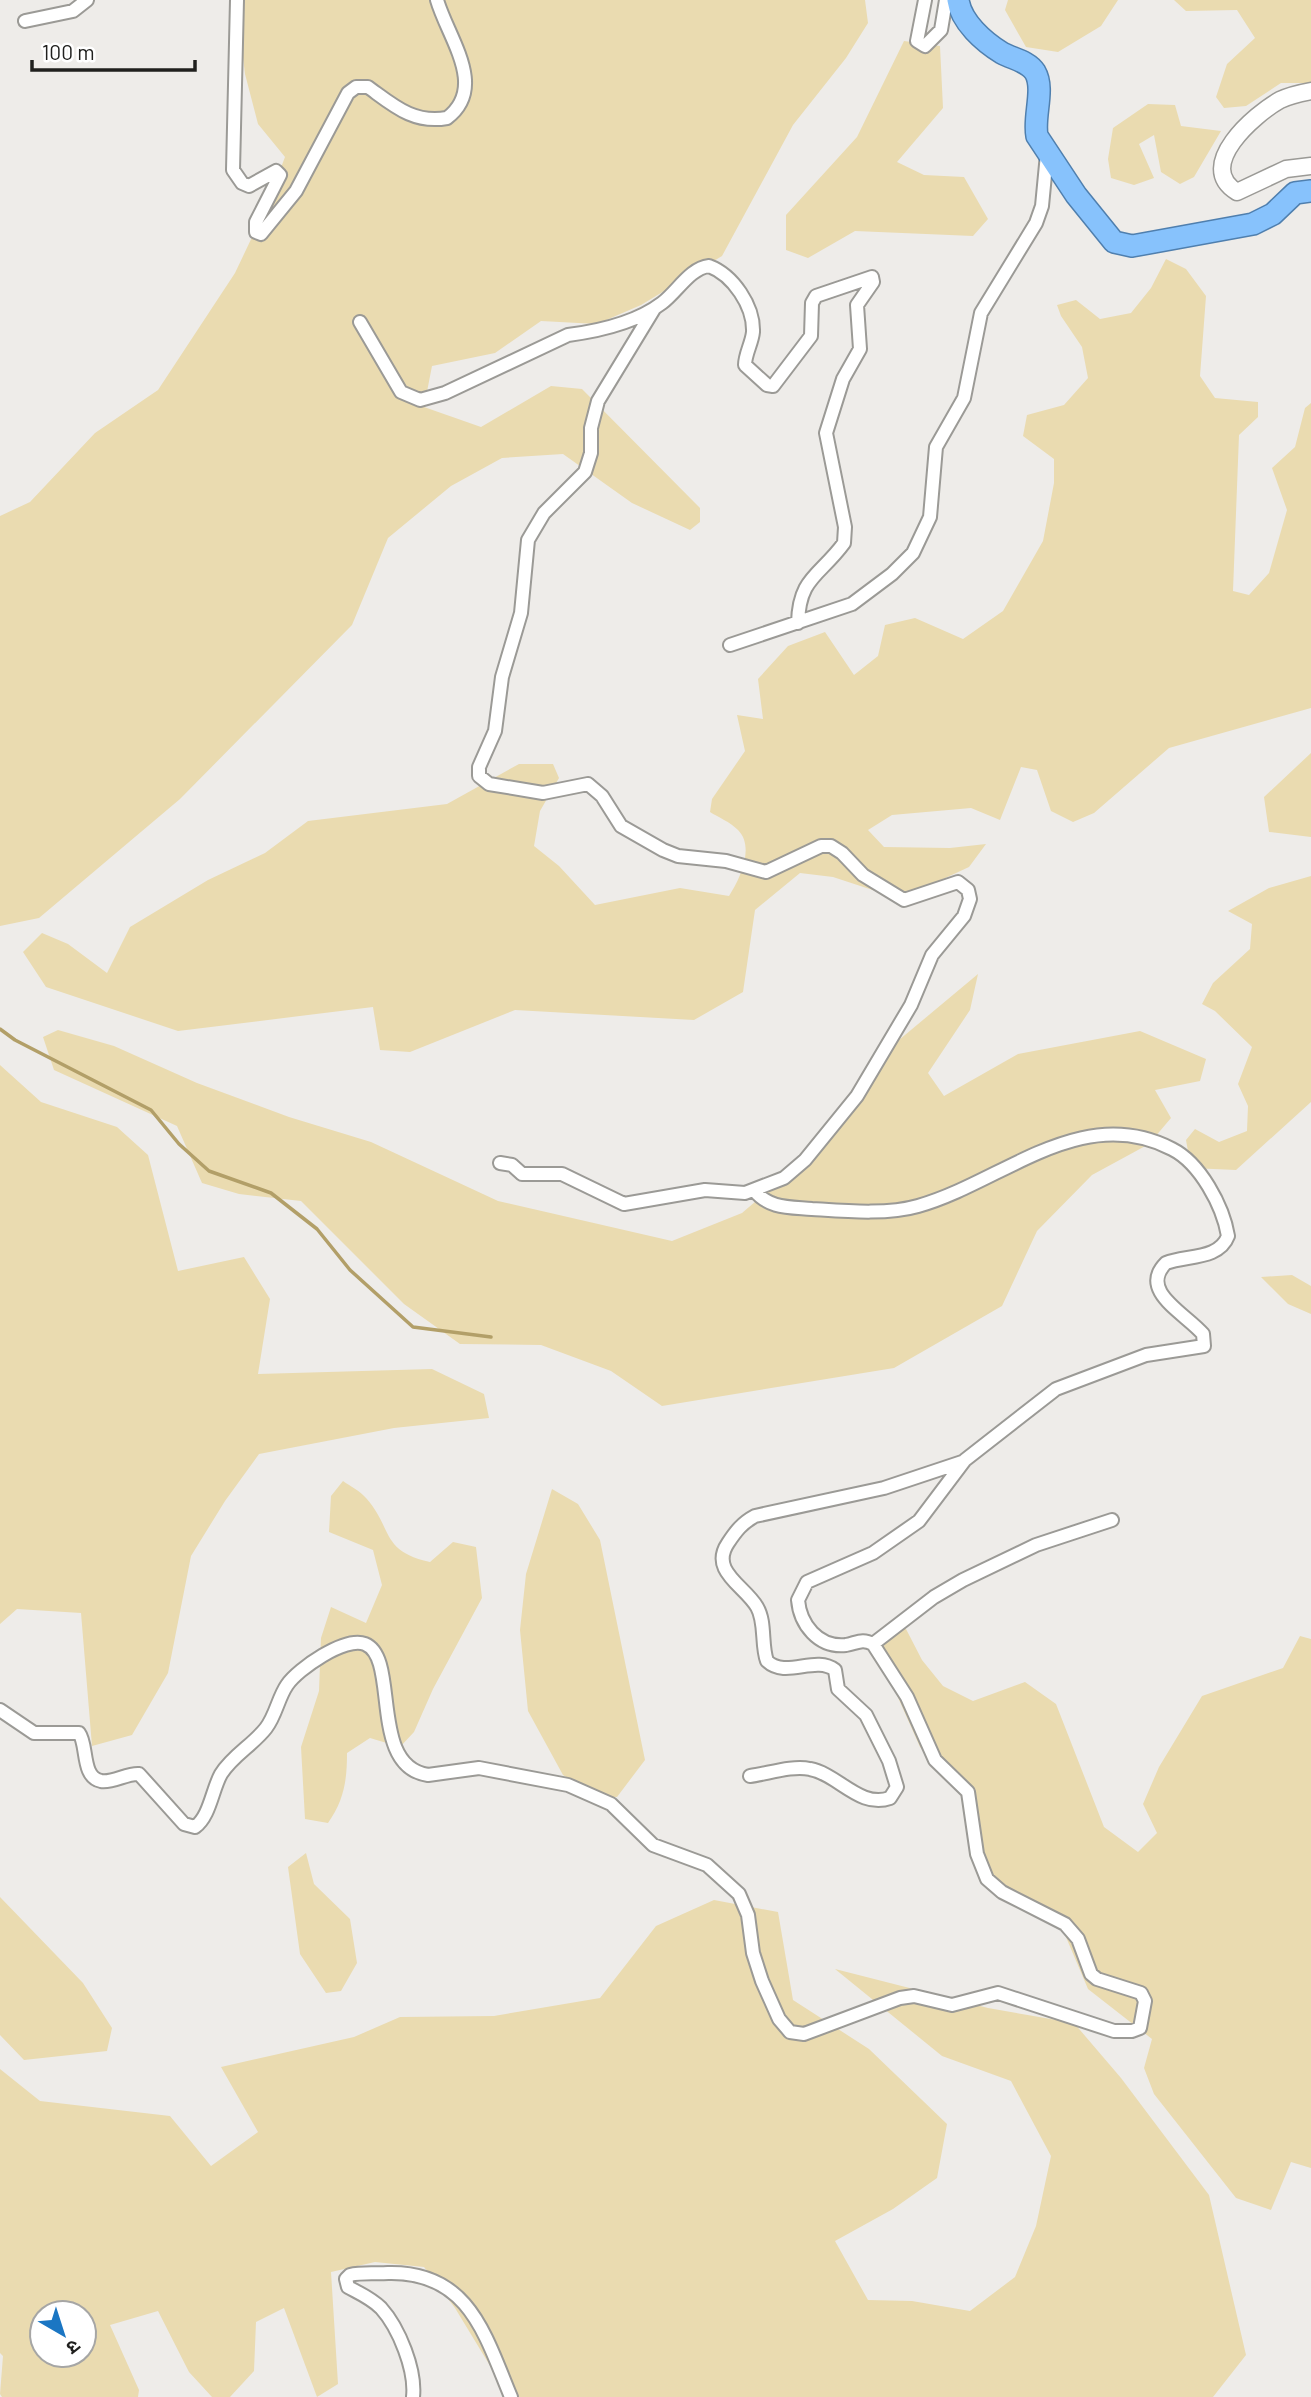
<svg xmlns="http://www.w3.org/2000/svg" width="1311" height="2397" font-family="Barlow,'Noto Sans Devanagari',sans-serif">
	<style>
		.green { fill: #eadbb0; fill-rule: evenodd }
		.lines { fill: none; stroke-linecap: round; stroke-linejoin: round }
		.stream { stroke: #b29f68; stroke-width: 3.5 }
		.minor-casing { stroke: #9b9a96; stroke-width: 16 }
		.tertiary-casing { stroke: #9b9a96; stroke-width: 19 }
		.trunk-casing { stroke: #4f7fae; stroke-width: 24 }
		.minor { stroke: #fff; stroke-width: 12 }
		.tertiary { stroke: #fff; stroke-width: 16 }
		.trunk { stroke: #87c2fc; stroke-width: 21 }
	</style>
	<rect width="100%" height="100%" fill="#eeece9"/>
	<!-- green -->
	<path class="green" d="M236 0H865L868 23 846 58 793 125 722 256 641 305 597 324 541 321 495 353 432 366 424 407 481 427 551 386 582 389 700 508V522L690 530 632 503 563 454 502 458 451 486 388 538 352 625 180 799 39 918 0 926V516L30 502 95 433 158 390 235 273 264 212 285 157 258 124 245 74Z
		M1008 0H1118L1101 26 1058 52 1026 47 1005 10Z
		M1174 0H1311V83H1281L1246 106 1224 108 1216 97 1227 64 1255 38 1237 10 1186 11Z
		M904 41 940 46 943 108 897 162 924 175 964 177 988 219 973 236 855 231 808 258 786 250V215L857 137Z
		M1148 104 1175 105 1181 126 1221 131 1194 177 1180 184 1161 172 1154 135 1139 144 1154 178 1134 185 1111 178 1108 159 1113 128Z
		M1166 259 1186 269 1206 296 1200 376 1215 398 1258 402V417L1239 435 1233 591 1249 595 1269 573 1287 510 1272 468 1295 447 1305 408 1311 403V708L1169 748 1094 813 1073 822 1051 811 1037 770 1021 767 1000 820 971 808 892 815 868 830 884 847 950 848 986 844 969 867 900 899 833 877 800 873 755 910 743 992 694 1020 515 1010 410 1052 380 1050 373 1007 178 1031 46 987 23 952 42 933 68 944 107 973 130 927 208 880 265 853 308 821 447 804 519 764H553L559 778 540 811 534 846 559 866 595 905 680 888 729 896C740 879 755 847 738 830 730 822 718 817 710 812L712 799 745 751 737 715 763 719 758 679 788 646 825 632 854 675 878 656 885 625 915 618 963 639 1003 611 1043 541 1054 483V459L1023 436 1027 415 1064 405 1088 378 1082 347 1061 316 1057 305 1076 300 1100 319 1131 313 1151 288Z
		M1311 753V837L1269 832 1264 797Z
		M1311 876V1102L1236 1170 1191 1168 1186 1140 1195 1129 1219 1142 1247 1131 1248 1106 1238 1084 1252 1047 1215 1011 1202 1004 1213 983 1250 949 1252 924 1228 911 1269 888Z
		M978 974 970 1010 928 1073 944 1096 1018 1054 1140 1031 1206 1059 1200 1081 1155 1090 1171 1118 1149 1144 1092 1175 1037 1231 1002 1306 894 1368 662 1406 611 1371 541 1345 460 1344 404 1304 301 1201 239 1194 202 1183 177 1126 54 1070 43 1037 58 1030 114 1046 197 1083 289 1117 371 1142 498 1201 672 1241 742 1213 805 1159 881 1055Z
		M0 1065 41 1102 117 1127 148 1155 178 1271 244 1257 270 1299 258 1374 432 1369 484 1394 489 1418 394 1428 259 1454 225 1501 191 1556 168 1673 132 1735 92 1746 81 1613 17 1609 0 1624Z
		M1292 1275 1311 1286V1314L1288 1304 1261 1277Z
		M343 1481C350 1486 360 1491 366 1498 393 1528 380 1551 430 1562L453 1542 476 1547 482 1598 433 1689 414 1732 400 1747 370 1738 347 1753C347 1781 344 1800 328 1823L305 1819 301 1747 319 1691 321 1638 331 1607 366 1623 382 1585 373 1550 329 1532 331 1496Z
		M552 1489 578 1504 600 1540 645 1760 617 1797H597L563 1775 528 1711 520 1630 526 1574Z
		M890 1629H906L922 1660 943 1686 973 1701 1025 1682 1056 1704 1104 1827 1138 1852 1157 1833 1143 1804 1159 1767 1202 1696 1283 1668 1300 1636 1311 1639V2168L1291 2162 1271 2210 1236 2198 1154 2094 1144 2068 1152 2039 1088 1989 1063 1930 1035 1917 987 1875 958 1786 920 1747 880 1657Z
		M306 1853 314 1884 350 1919 357 1963 341 1991 326 1993 300 1954 288 1867Z
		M0 1897 83 1983 112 2028 107 2051 24 2060 0 2035Z
		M714 1900 778 1912 793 2000 869 2049 947 2124 937 2178 893 2209 835 2241 868 2300 912 2301 970 2311 1015 2277 1036 2226 1051 2156 1011 2081 942 2056 835 1969 988 2008 1074 2023 1121 2078 1209 2195 1246 2355 1213 2397H509L455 2308 424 2267 375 2262 331 2272 338 2384 317 2397 284 2308 256 2322 254 2371 230 2397H212L189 2372 158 2311 110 2325 139 2390 138 2397H2L0 2394 3 2356 0 2353V2069L40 2101 170 2116 211 2166 258 2132 221 2067 354 2037 400 2017 494 2016 600 1998 656 1926ZM42 2313H84V2355H42Z"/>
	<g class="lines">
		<!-- stream -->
		<path class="stream" d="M0 1029 15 1040 151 1110 179 1144 209 1171 271 1193 317 1229 350 1270 413 1327 491 1337"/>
		<!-- minor casing -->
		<g class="minor-casing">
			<path id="minor" d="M237 0 233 170 242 183 249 186 276 171 280 175 256 222V232L261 234 296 191 348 93 356 87H368C393 105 413 124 447 118 488 87 448 38 437 0
				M925 0 917 41 925 46 941 30 946 0
				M25 21 73 11 87 0
				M360 322 401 392 420 400 445 393 568 335C599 331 637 322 662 303 677 292 690 268 709 266 733 275 754 306 753 332 752 343 745 354 745 365L767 385 773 386 811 336 812 303 816 296 872 277 873 282 857 305 860 349 843 379 826 433 845 527 844 543C820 576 799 577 798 623
				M730 645 852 604 892 574 913 553 930 517 936 447 964 398 981 313 1036 223 1042 206 1047 154
				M500 1163 512 1165 522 1174H562L624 1204 705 1190 745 1193 784 1178 805 1160 857 1096 911 1005 932 955 964 916 970 899 968 890 958 882 904 900 863 875 842 853 831 846H821L766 872 726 861 678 856 663 850 621 826 602 796 588 784 543 793 489 784 479 776V767L495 731 502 677 521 613 528 540 544 513 585 472 591 453V428L598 401 654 309
				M873 1644 934 1597 963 1580 1036 1545 1112 1520
				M0 1710 34 1733H79C88 1745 81 1777 101 1781 113 1783 127 1773 139 1774L184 1824 195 1827C210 1816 212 1790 221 1774 233 1755 253 1745 266 1728 276 1715 278 1698 287 1685 298 1669 345 1636 365 1644 400 1658 368 1766 428 1775L479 1768 568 1785 611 1804 653 1845 707 1865 739 1894 748 1915 753 1953 762 1981 779 2019 790 2032 804 2034 900 1998 914 1996 952 2005 998 1993 1114 2031H1132L1140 2028 1145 2001 1141 1993 1097 1979 1091 1974 1078 1939 1065 1924 1002 1892 987 1879 977 1854 968 1792 935 1760 907 1697 873 1644C862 1638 857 1643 846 1645 818 1648 800 1624 798 1600L807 1582 873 1553 919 1521 965 1460 1056 1389 1146 1355 1204 1346 1203 1334C1185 1313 1138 1291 1166 1263 1186 1255 1219 1260 1228 1236 1223 1206 1200 1163 1172 1149 1081 1102 1003 1182 918 1206 887 1215 844 1211 812 1209 789 1207 769 1209 754 1190
				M750 1776C767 1774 792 1765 810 1769 838 1774 860 1809 890 1798L897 1787 889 1761 866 1715 838 1689 835 1670C815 1655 786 1679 767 1661 761 1645 766 1622 757 1607 745 1586 709 1571 728 1543 736 1531 742 1523 755 1516L884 1488 962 1462
				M413 2397C416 2370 399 2328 381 2308 371 2298 359 2293 348 2287L346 2279 350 2275C362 2272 376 2274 388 2273 469 2271 485 2335 511 2397"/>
		</g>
		<!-- tertiary casing -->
		<g class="tertiary-casing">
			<path id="tertiary" d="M1311 91C1300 93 1290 95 1280 100 1255 114 1194 166 1237 192L1286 169 1311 166"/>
		</g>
		<!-- trunk casing -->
		<g class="trunk-casing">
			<path id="trunk" d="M958 0C961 22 984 42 1002 53 1013 59 1028 61 1035 72 1045 89 1033 117 1037 136L1076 195 1114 242 1132 246 1253 224 1273 214 1295 193 1311 191"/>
		</g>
		<!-- minor -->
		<use href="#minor" class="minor"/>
		<!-- tertiary -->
		<use href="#tertiary" class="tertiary"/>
		<!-- trunk -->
		<use href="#trunk" class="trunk"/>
	</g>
	<!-- north arrow -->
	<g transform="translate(63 2334) rotate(141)"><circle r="33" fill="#ffffff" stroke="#a6a6a5" stroke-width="2"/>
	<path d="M0-5L12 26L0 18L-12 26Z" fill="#1b76c3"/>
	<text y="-10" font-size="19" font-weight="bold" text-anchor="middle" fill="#20201e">उ</text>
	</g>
	<!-- scale -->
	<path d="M32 60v10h163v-10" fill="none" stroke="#20201e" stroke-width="3.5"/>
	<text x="42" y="60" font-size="21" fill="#20201e" stroke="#ffffff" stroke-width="5" paint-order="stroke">100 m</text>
</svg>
